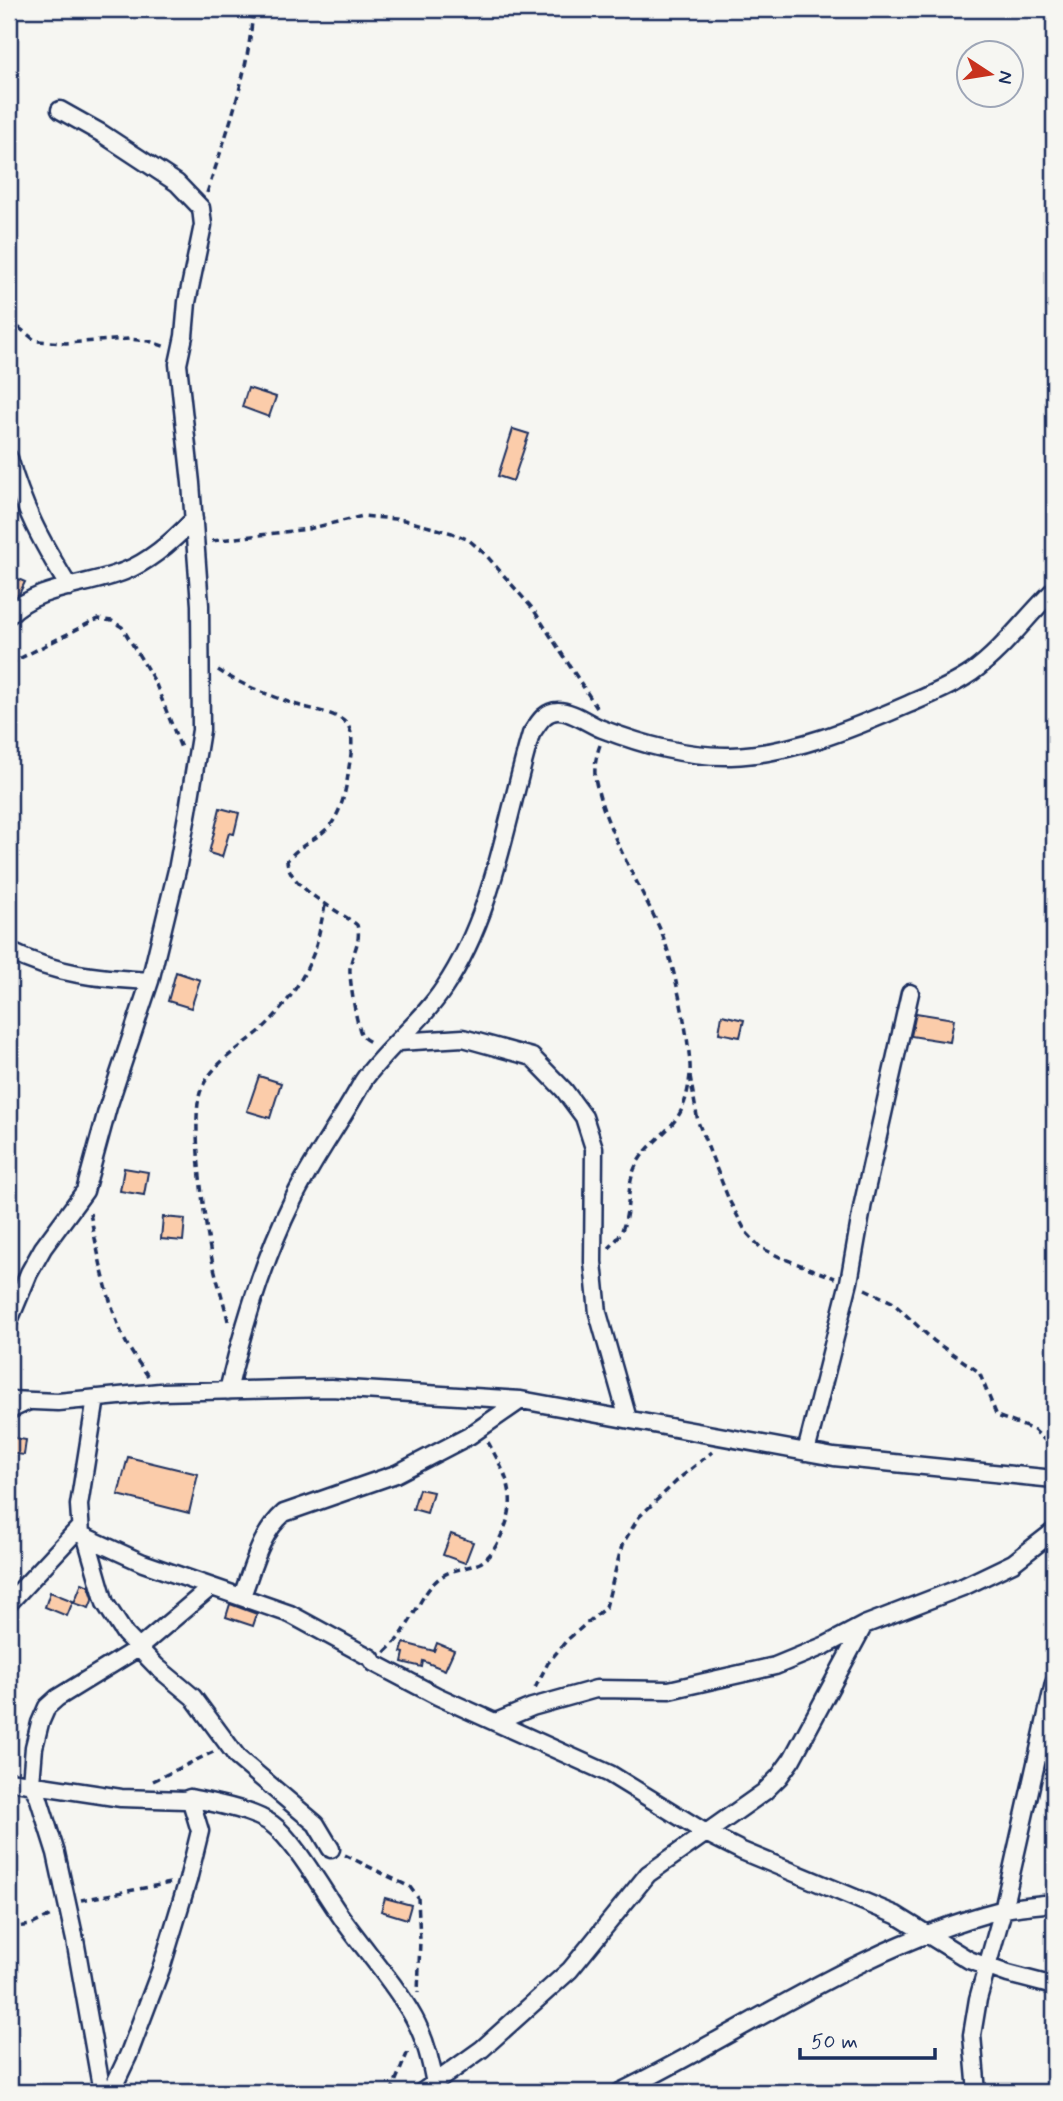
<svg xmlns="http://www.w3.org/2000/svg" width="1063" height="2101" font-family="Mynerve,sans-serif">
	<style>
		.building { fill: #fbccaa; stroke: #1b2f5e; stroke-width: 2 }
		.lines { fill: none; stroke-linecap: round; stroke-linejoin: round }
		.service-casing { stroke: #1b2f5e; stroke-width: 13 }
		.minor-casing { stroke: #1b2f5e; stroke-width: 21 }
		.path { stroke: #1b2f5e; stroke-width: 3.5; stroke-dasharray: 7 5; stroke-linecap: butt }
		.service { stroke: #f6f6f2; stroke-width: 8 }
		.minor { stroke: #f6f6f2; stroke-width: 16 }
	</style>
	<rect width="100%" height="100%" fill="#f6f6f2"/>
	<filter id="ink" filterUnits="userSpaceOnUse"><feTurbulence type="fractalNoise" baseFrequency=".0143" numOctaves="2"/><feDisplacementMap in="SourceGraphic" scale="14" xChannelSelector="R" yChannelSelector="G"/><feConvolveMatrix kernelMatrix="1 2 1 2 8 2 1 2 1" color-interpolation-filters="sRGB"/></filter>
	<g filter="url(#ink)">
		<!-- building -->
		<path class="building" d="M248 388 276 397 269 417 242 407Z
			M513 429 529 434 513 481 498 476Z
			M9 575 25 582 19 594 9 602Z
			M220 808 239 813 234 834 229 833 222 857 209 853Z
			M176 972 200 980 191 1008 168 1001Z
			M916 1013 954 1019 950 1042 911 1036Z
			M722 1015 744 1020 740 1037 719 1033Z
			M259 1076 281 1083 270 1118 247 1111Z
			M124 1168 148 1172 144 1195 120 1191Z
			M163 1217 185 1219 183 1241 161 1239Z
			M9 1437 26 1440 24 1455 9 1453Z
			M128 1457 198 1474 189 1513 118 1495Z
			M419 1489 433 1492 427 1513 413 1509Z
			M451 1534 473 1542 465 1563 443 1555Z
			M82 1583 89 1586 93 1598 89 1608 74 1603Z
			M50 1592 73 1601 67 1616 45 1607Z
			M230 1604 257 1614 253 1626 226 1617Z
			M404 1643 434 1651 437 1643 454 1650 445 1670 423 1661 422 1667 402 1662 404 1653 401 1652Z
			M385 1898 411 1905 407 1919 381 1911Z"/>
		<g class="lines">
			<!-- service casing -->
			<g class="service-casing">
				<path id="service" d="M9 1415 30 1405"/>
			</g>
			<!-- minor casing -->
			<g class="minor-casing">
				<path id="minor" d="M9 458C23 508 42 543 69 587
					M9 615C39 585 86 587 125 571 151 561 175 539 194 519
					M9 951C57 975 97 978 150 981
					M398 1042 463 1038 532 1057 564 1090 584 1117 594 1148 593 1262 598 1313 628 1419
					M9 1321 29 1273 43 1248 85 1191 108 1107 150 981 177 870 188 810 201 730 200 605 191 483 178 364 184 336 187 302 203 225 201 208 177 183 101 133 60 110
					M228 1391C243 1327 263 1261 292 1202 312 1160 341 1122 363 1081 387 1047 421 1023 444 988 494 914 506 819 531 734 538 724 544 711 558 711 572 711 589 724 602 729 644 745 686 757 731 756 792 754 854 728 909 704 930 695 952 686 971 673 1003 650 1026 617 1054 590
					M96 1398 79 1505 81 1534 86 1537 143 1563 290 1614 371 1658 374 1663 437 1696 610 1774 706 1833 742 1851 896 1915 969 1960 1008 1974 1054 1986
					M9 1400 58 1402 160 1392 331 1388 521 1400 834 1457 1054 1479
					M806 1452 849 1282 863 1203 910 993
					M86 1537 105 1603 125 1634 157 1667 193 1697 238 1758 316 1824 331 1849
					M242 1596C253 1567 260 1534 284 1513L396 1474 469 1436 521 1400
					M9 1603 80 1527
					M496 1722 532 1707 596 1689 669 1690 775 1666 826 1645 864 1625 965 1586 1013 1563 1054 1531
					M9 1781 121 1798 185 1800 190 1798C213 1803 253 1810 272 1824 295 1841 324 1893 342 1918 366 1952 394 1982 414 2018 426 2040 432 2065 436 2090
					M102 2092 75 1940 56 1853 38 1796 31 1783 34 1747 40 1723 47 1707 57 1698 140 1647 211 1587
					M111 2092 128 2056 161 1969 188 1880 200 1831 190 1798
					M422 2092 482 2049 570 1970 648 1874 764 1792 779 1777 792 1759 864 1625
					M620 2092C745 2031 864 1945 1001 1910 1018 1906 1037 1905 1054 1903
					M977 2092 972 2035 978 1999 1003 1910 1054 1683"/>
			</g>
			<!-- path -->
			<path class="path" d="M207 193C227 132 249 73 253 9
				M9 320 36 341 66 343 129 339 149 341 166 347
				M212 541 308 529 363 516 404 520 452 533 469 540 486 555 533 609 597 708
				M9 664 91 622 99 619 112 621 122 627 155 682 181 748
				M218 670C241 685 271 696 297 705 312 710 336 712 347 724 355 734 351 755 349 767 347 785 343 807 332 823 320 839 299 844 287 861 290 889 337 909 357 925 362 941 352 953 350 968 349 978 357 1031 363 1037 366 1040 369 1041 372 1043
				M600 745C595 759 593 773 597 787 608 834 640 885 660 929 672 955 692 1046 690 1075 689 1084 687 1097 683 1106 676 1127 651 1141 639 1160 621 1188 637 1223 609 1248
				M690 1076 698 1122 729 1200 746 1232 761 1248 782 1258 835 1278
				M90 1213C98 1254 106 1296 122 1334 128 1349 139 1363 148 1376
				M865 1289 892 1302 934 1341 979 1372 997 1416 1034 1430 1054 1449
				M228 1321C223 1297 214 1273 210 1249 204 1217 190 1117 201 1090 213 1062 238 1050 260 1031 283 1010 303 981 314 952 319 937 321 921 325 906
				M385 1652C393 1644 401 1637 406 1627 416 1612 422 1595 435 1582 449 1568 464 1570 480 1563 489 1558 496 1547 500 1538 520 1498 508 1479 488 1442
				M535 1688 548 1663 567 1640 606 1607 622 1545 639 1517 681 1477 712 1452
				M153 1781 215 1751
				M345 1855 410 1887 418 1898 420 1940 418 1993
				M81 1900 170 1883
				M9 1928 31 1925 53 1914
				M391 2092 409 2049"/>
			<!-- service -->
			<use href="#service" class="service"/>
			<!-- minor -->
			<use href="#minor" class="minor"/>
		</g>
	</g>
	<!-- margin -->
	<rect width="1063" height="2101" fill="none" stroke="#f6f6f2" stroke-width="35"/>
	<rect x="18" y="18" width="1028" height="2066" fill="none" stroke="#1b2f5e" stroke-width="2.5" filter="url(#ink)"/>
	<!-- north arrow -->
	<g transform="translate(990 74) rotate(102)"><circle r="33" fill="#f6f6f2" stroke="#9ea6b7" stroke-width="2"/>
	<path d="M0-5L12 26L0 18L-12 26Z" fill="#c8321e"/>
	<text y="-10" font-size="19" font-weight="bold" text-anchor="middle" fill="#1b2f5e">N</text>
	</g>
	<!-- scale -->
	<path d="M800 2048v10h135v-10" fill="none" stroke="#1b2f5e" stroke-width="3.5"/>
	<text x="811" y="2048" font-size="21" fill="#1b2f5e" stroke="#f6f6f2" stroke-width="5" paint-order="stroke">50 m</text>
</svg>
